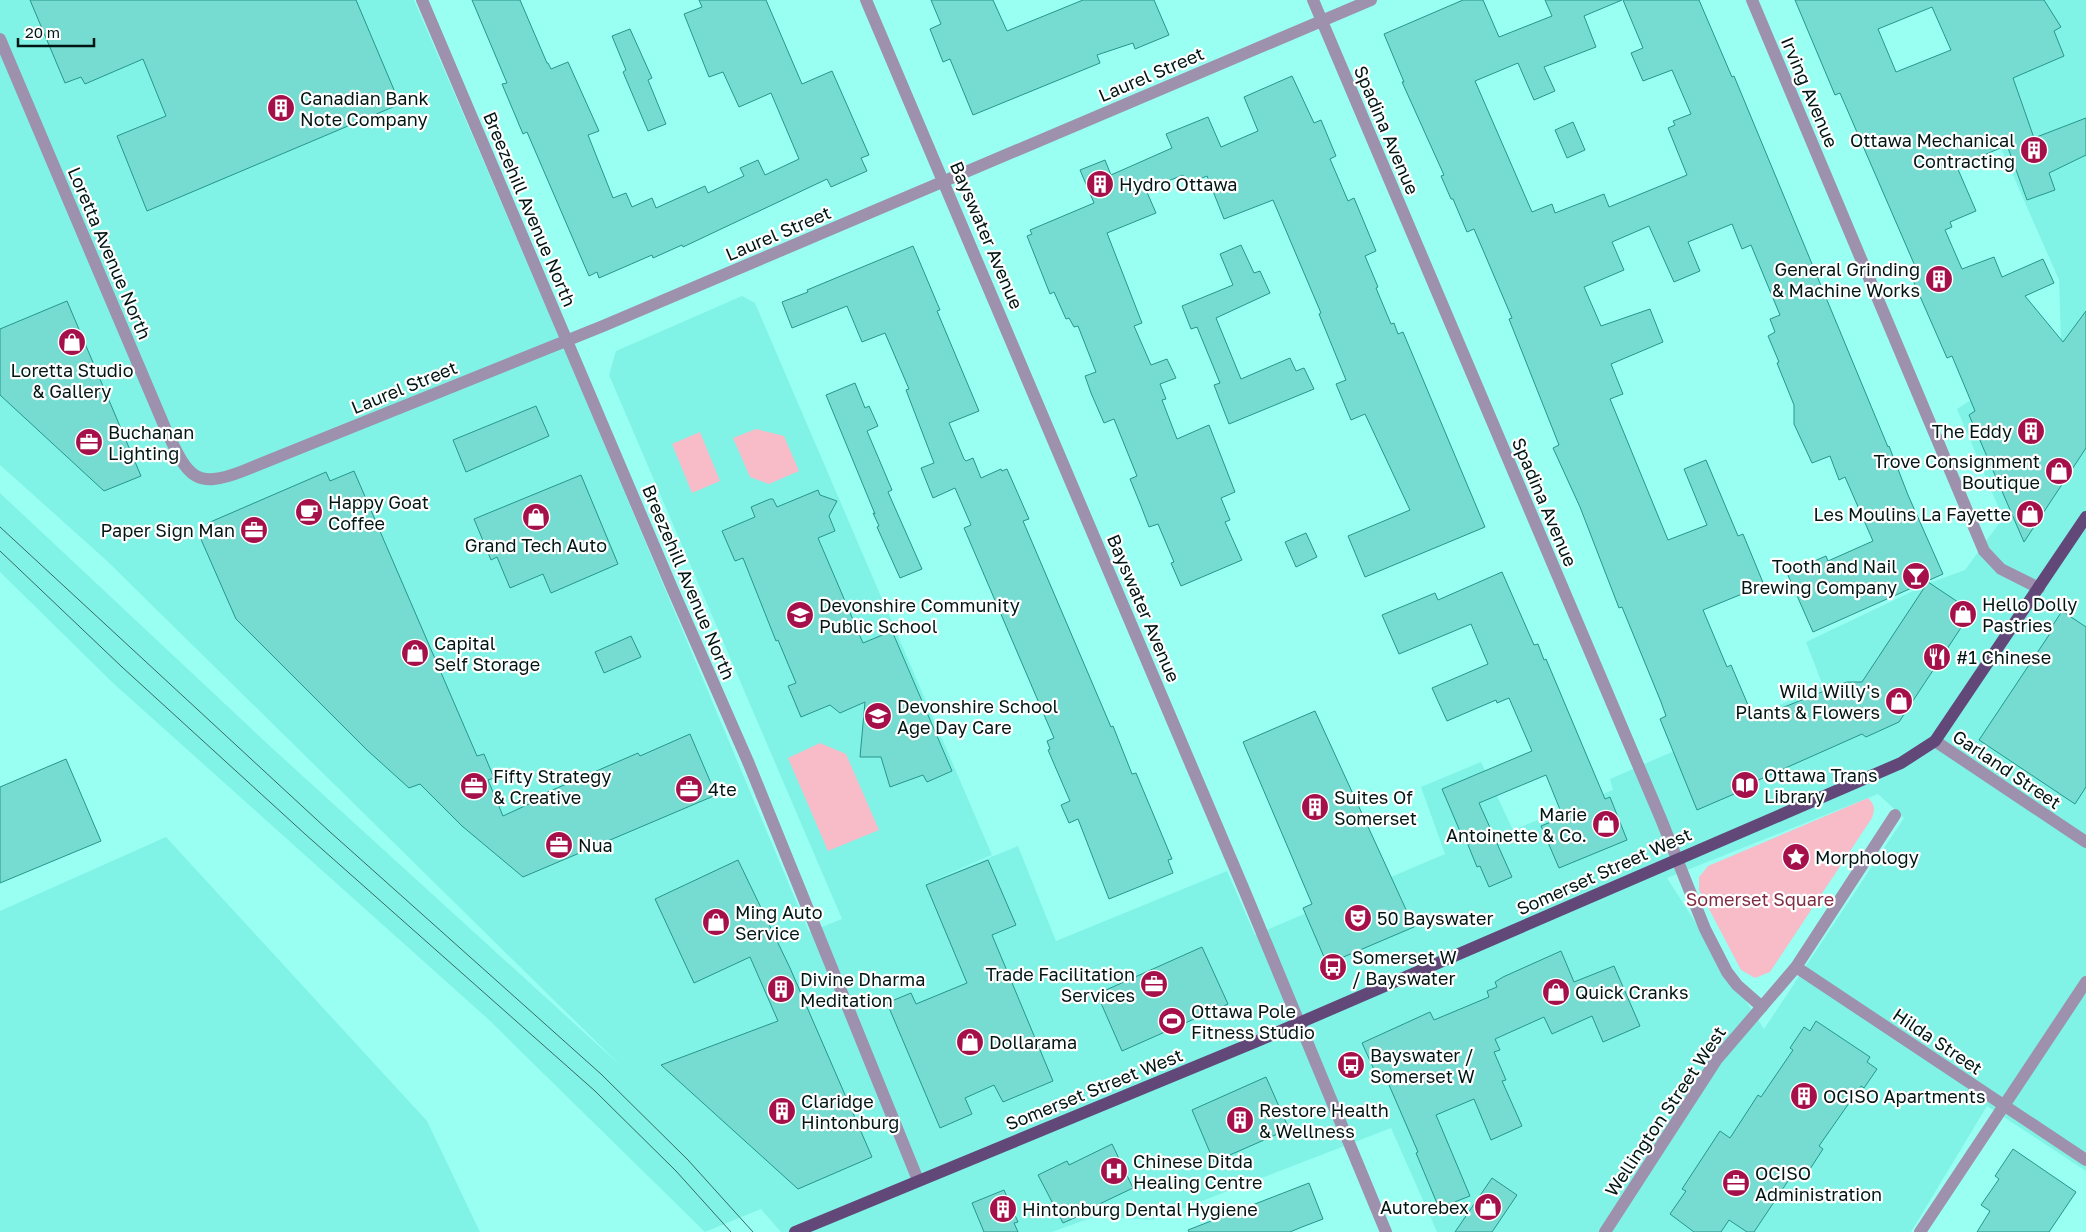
<svg xmlns="http://www.w3.org/2000/svg" width="2086" height="1232" font-family="'Golos Text',sans-serif">
	<style>
		.built { fill: #80f3e6; fill-rule: evenodd }
		.green { fill: #f7bcc7 }
		.building { fill: #76dcd1; stroke: #26968c; fill-rule: evenodd }
		.lines { fill: none; stroke-linecap: round; stroke-linejoin: round }
		.minor { stroke: #9e91ad; stroke-width: 12 }
		.major { stroke: #614879; stroke-width: 12 }
		.tram { stroke: #386a65; stroke-width: 1 }
		.labels { text-anchor: middle; dominant-baseline: central; stroke-width: 4.5; stroke-linejoin: round; paint-order: stroke }
		.street-label { font-size: 18px; fill: #021715; stroke: #fff }
		.poi-label { font-size: 18px; fill: #021715; stroke: #fff; text-anchor: start }
		.park-label { font-size: 18px; fill: #822b44; stroke: #fff }
	</style>
	<rect width="100%" height="100%" fill="#99fff3"/>
	<!-- built -->
	<path class="built" d="M0 0H414L566 353 809 932 842 919 609 375 616 351 742 296 755 303 992 855 925 884 1018 846 1056 941 1227 871 1255 935 1445 854 1421 787 1481 762 1513 830 1613 790 1610 779 1823 686 1806 642 1932 582 1965 570 2003 518 1957 409 2061 341 2059 280 1936 0H2086V1171L1987 1106 1911 1232H1437L1391 1128 1153 1220 1096 1216 1052 1232H781L761 1209 705 1232 488 1019 114 684 0 572V493L272 748 622 1067 106 560 0 465ZM1878 794 1904 818 1764 1029 1667 878Z
		M166 837 427 1121 480 1232H0V911Z"/>
	<!-- green -->
	<path class="green" d="M756 429 784 436 799 471 769 484 750 477 733 438Z
		M700 432 720 481 692 493 672 444Z
		M820 743 846 754 879 830 828 851 788 758Z
		M1868 798C1875 805 1875 809 1872 818L1770 972 1755 978 1741 970 1699 890V877L1708 866Z"/>
	<!-- building -->
	<path class="building" d="M30 0H356L400 104 147 211 117 136 166 116 143 59 85 84 81 77 65 83Z
		M472 0H520L547 63H548L551 69 568 62 599 131 588 135 613 198 626 193 632 207 652 198 656 208 705 186 708 193 744 176 740 168 758 160 765 175 799 159 771 93 739 107 723 72 709 77 684 14 702 7 699 0H766L802 84 832 71 869 155 861 158 867 171 831 187 827 179 683 247 682 245 653 258 652 255 599 278 597 272 589 276 527 132 523 134 502 84 507 83Z
		M931 0H993L1007 31 1083 0H1154L1169 35 1135 49 1133 43 1097 55 1100 63 973 115 950 59 943 62 930 29 941 24Z
		M1463 0H1483L1499 37 1552 16 1545 0H1622L1584 16 1596 47 1544 67 1555 91 1534 100 1518 63 1475 81 1532 212 1552 204 1555 213 1604 194 1609 207 1687 175 1668 128 1675 125 1673 121 1691 114 1672 70 1643 81 1631 53 1643 48 1623 0H1699L1732 77 1734 76 1739 88 1888 447 1889 446 1908 495 1943 574 1813 632 1787 573 1826 556 1828 561 1873 541 1845 477 1839 480 1830 456 1812 463 1794 424V405L1777 363 1779 362 1768 336 1775 332 1770 319 1780 315 1751 245 1742 249 1732 224 1688 242 1700 271 1674 282 1649 226 1612 242 1624 270 1584 287 1601 326 1650 309 1663 342 1611 364 1623 394 1610 399 1668 540 1707 525 1684 469 1706 460 1738 536 1743 534 1764 585 1703 610 1727 667 1731 665 1754 719 1847 682H1862L1928 582 1967 608 1968 617 1899 722 1866 737 1862 734 1754 782 1755 785 1697 810 1660 719 1666 716 1661 702 1622 607 1619 608 1580 507 1553 448 1559 445 1509 319 1512 318 1474 229 1467 232 1453 199H1451L1441 176 1444 175 1402 82H1404L1384 34Z
		M1795 0H2044L2061 27 2054 31 2064 56 2013 78 2034 138 2086 118V155L2049 173 2055 190 2027 200 2007 145 1957 167 1976 211 1950 222 1952 227 1945 230 1962 269 1994 257 2002 277 2043 259 2054 283 2025 296 2063 342 2086 311V448L2024 542 1969 415 1975 411 1952 356 1947 358 1908 269 1915 266 1840 93 1835 95ZM1932 7 1951 50 1896 72 1878 29Z
		M630 29 652 78 648 80 666 124 648 131 623 72 626 70 612 36Z
		M1292 76 1314 123 1321 120 1336 156 1330 159 1348 201 1354 198 1376 251 1365 256 1378 287 1376 288 1391 324 1394 323 1398 334 1403 332 1485 527 1365 577 1348 536 1410 510 1365 414 1351 420 1336 384 1346 380 1319 314 1321 313 1273 200 1224 219 1207 176 1187 184 1183 175 1146 190 1156 213 1107 233 1142 323 1134 326 1151 365 1167 359 1176 378 1160 384 1166 399 1162 400 1177 439 1209 425 1235 492 1221 498 1230 520 1225 522 1242 560 1181 586 1171 563 1174 562 1158 524 1149 527 1141 506 1130 479 1137 476 1114 419 1104 423 1091 393 1085 376 1096 372 1078 326 1074 327 1069 318 1066 319 1054 292 1050 294 1027 236 1032 234 1030 230 1094 203 1080 170 1105 160 1111 175 1172 148 1166 134 1208 117 1221 147 1258 131 1244 97Z
		M1573 122 1585 150 1567 158 1555 130Z
		M1241 245 1254 273 1260 271 1270 293 1216 318 1241 379 1290 358 1296 371 1304 368 1314 389 1229 424 1214 385 1220 383 1197 327 1191 329 1182 306 1233 285 1220 254Z
		M913 246 940 310 937 311 979 411 949 423 964 459 966 461 973 458 981 478 1001 469 1002 471 1007 469 1029 519 1023 521 1111 727 1113 726 1132 774 1136 773 1172 859 1168 860 1173 873 1109 899 1078 819 1069 823 1061 805 1070 801 1048 750 1050 749 1047 741 1054 738 964 528 971 525 955 488 933 498 921 468 934 463 906 390 909 389 885 333 862 342 847 306 792 328 782 302 808 292 807 290Z
		M67 301 141 476 104 491 0 395V329Z
		M855 383 865 408 869 406 878 426 867 431 892 490 888 492 922 569 900 578 877 527 879 526 873 513 875 514 826 395Z
		M536 406 549 436 466 472 453 440Z
		M354 471 477 756 484 754 494 778 488 780 503 816 542 798 541 795 638 753 640 756 690 734 716 795 523 877 462 826 420 784 409 788 367 750 236 619 200 537 212 532 208 523 326 472 330 481Z
		M581 475 618 564 551 593 543 574 510 588 497 557 491 560 474 519Z
		M818 490 820 495 837 501 829 516 835 531 818 538 863 643 892 631 952 771 927 782 923 775 890 787 881 757H860L865 702 840 713 830 705 801 717 788 686 796 683 778 640 776 641 743 558 735 561 722 531 755 517 751 507 770 499H773L777 507Z
		M1306 533 1317 557 1296 567 1285 542Z
		M1502 572 1534 645 1538 644 1544 660 1546 659 1605 799 1610 797 1627 840 1559 868 1541 826 1563 817 1546 775 1479 803 1512 877 1489 887 1480 866 1477 867 1464 835 1462 836 1442 789 1532 751 1509 698 1497 703 1496 700 1447 721 1432 688 1488 664 1471 624 1399 654 1382 615 1435 593 1438 600Z
		M2062 611 2086 627V787L2075 804 1979 740 2053 629 2051 628Z
		M631 636 641 657 604 673 595 652Z
		M1315 711 1414 927 1327 964 1303 908 1312 904 1243 742Z
		M66 759 101 841 0 883V787Z
		M738 860 790 968 872 1157 798 1189 661 1065 778 1021 750 957 694 983 655 899Z
		M988 860 1016 925 992 935 1053 1081 1003 1102 994 1085 965 1098 972 1114 940 1128 887 1003 911 993 916 1004 967 983 926 885Z
		M1202 947 1228 1004 1122 1051 1097 994Z
		M1561 951 1574 982 1614 966 1640 1026 1603 1042 1592 1016 1552 1034 1544 1017 1495 1039 1500 1050 1494 1052 1506 1080 1502 1081 1522 1126 1491 1140 1474 1099 1436 1115 1470 1196 1439 1208 1416 1153 1418 1152 1383 1071 1376 1074 1362 1043 1430 1012 1434 1020 1489 997 1487 991 1497 987 1495 982 1503 977Z
		M1816 1021 1870 1057 1867 1062 1877 1069 1864 1088 1861 1086 1819 1146 1823 1149 1810 1169 1804 1166 1799 1171 1796 1169 1754 1232H1747L1729 1220 1721 1232H1694L1670 1214 1686 1191 1682 1189 1720 1131 1730 1138 1758 1095 1761 1097 1793 1050 1790 1048 1804 1027 1810 1031Z
		M1266 1077 1289 1129 1214 1162 1192 1110Z
		M1112 1144 1133 1188 1089 1209 1090 1211 1063 1223 1038 1175 1067 1161 1069 1165Z
		M2013 1149 2076 1192 2049 1232H1977L1990 1211 1981 1205 1999 1179 1995 1176Z
		M1492 1178 1517 1195 1492 1232H1455Z
		M1309 1183 1323 1219 1302 1227 1290 1232H1189L1188 1230Z
		M1004 1190 1018 1222 1014 1223 1018 1232H984L972 1203Z"/>
	<g class="lines">
		<!-- minor -->
		<path class="minor" d="M422 0 672 588 749 764 918 1180
			M866 0 1245 892 1386 1232
			M1313 0 1661 819 1705 929 1727 972 1737 985 1762 1007
			M1752 0 1984 551 2001 569 2039 588
			M0 39 166 430C187 473 192 491 243 471L603 326 1371 0
			M1935 741 2086 842
			M1796 967 2086 1160
			M1605 1232 1717 1059 1796 967 1895 815
			M1920 1232 2086 982"/>
		<!-- major -->
		<path class="major" d="M795 1232 1255 1042 1901 763 1935 741 2086 517"/>
		<!-- tram -->
		<path class="tram" d="M0 527 329 831 601 1074 688 1160 753 1232
			M0 551 122 667 305 834 595 1091 676 1171 731 1232"/>
	</g>
	<!-- icons -->
	<defs>
		<g id="building-disc" transform="scale(1.4375)"><circle r="9.5" fill="#a50f4a" stroke="#fff"/><path d="M-4-6H4V6H1V3H-1V6H-4ZM-2.5-4.3h1.7v1.8h-1.7ZM.8-4.3h1.7v1.8H.8ZM-2.5-1h1.7V.8h-1.7ZM.8-1h1.7V.8H.8Z" fill="#fff"/></g>
		<g id="shop-disc" transform="scale(1.4375)"><circle r="9.5" fill="#a50f4a" stroke="#fff"/><path d="M-5-2.5h2.3a2.7 3.5 0 0 1 5.4 0H5L5.5 6h-11ZM-1.5-2.5h3a1.5 2.3 0 0 0-3 0Z" fill="#fff"/></g>
		<g id="office-disc" transform="scale(1.4375)"><circle r="9.5" fill="#a50f4a" stroke="#fff"/><path d="M-6-3h4V-5.5h4V-3h4V5H-6ZM-1-4.5V-3h2v-1.5ZM-6 0V1H6V0Z" fill="#fff"/></g>
		<g id="cafe-disc" transform="scale(1.4375)"><circle r="9.5" fill="#a50f4a" stroke="#fff"/><path d="M-5.5-4.5H6V0H3Q3 3.5 0 3.5H-2.5Q-5.5 3.5-5.5 0ZM3-3.2v2h1.7v-2ZM-6 4.5H4V6H-6Z" fill="#fff"/></g>
		<g id="bar-disc" transform="scale(1.4375)"><circle r="9.5" fill="#a50f4a" stroke="#fff"/><path d="M-6-5H6L.8 .8V4.5H3.5V6h-7V4.5H-.8V.8Z" fill="#fff"/></g>
		<g id="school-disc" transform="scale(1.4375)"><circle r="9.5" fill="#a50f4a" stroke="#fff"/><path d="M0-5L7-2L0 1L-7-2ZM-4 1L0 2.5L4 1V4Q0 6-4 4Z" fill="#fff"/></g>
		<g id="restaurant-disc" transform="scale(1.4375)"><circle r="9.5" fill="#a50f4a" stroke="#fff"/><path d="M-5-6h1v4h1v-4h1v4h1v-4h1v5L-1.5 .5V6h-2V.5L-5-1ZM5-6V6H3V1.5H1.5Q1.5-4 5-6Z" fill="#fff"/></g>
		<g id="library-disc" transform="scale(1.4375)"><circle r="9.5" fill="#a50f4a" stroke="#fff"/><path d="M-6-4Q-3-5.5-.7-3.5V5Q-3 3-6 4ZM6-4Q3-5.5 .7-3.5V5Q3 3 6 4Z" fill="#fff"/></g>
		<g id="sight-disc" transform="scale(1.4375)"><circle r="9.5" fill="#a50f4a" stroke="#fff"/><path d="M0-6L1.8-2.2L6-1.7L2.9 1.2L3.7 5.4L0 3.3L-3.7 5.4L-2.9 1.2L-6-1.7L-1.8-2.2Z" fill="#fff"/></g>
		<g id="theatre-disc" transform="scale(1.4375)"><circle r="9.5" fill="#a50f4a" stroke="#fff"/><path d="M-5-5.5Q0-4 5-5.5V0Q5 5 0 6Q-5 5-5 0ZM-3.3-2.5H-1v1.5H-3.3ZM1-2.5H3.3v1.5H1ZM-2.8 1Q0 5.5 2.8 1Z" fill="#fff"/></g>
		<g id="bus-disc" transform="scale(1.4375)"><circle r="9.5" fill="#a50f4a" stroke="#fff"/><path d="M-5-6H5V4H4V6H2V4H-2V6H-4V4H-5ZM-3.5-4V0h7V-4ZM-3.5 1.2v1.5H-2V1.2ZM2 1.2v1.5H3.5V1.2Z" fill="#fff"/></g>
		<g id="stadium-disc" transform="scale(1.4375)"><circle r="9.5" fill="#a50f4a" stroke="#fff"/><path d="M0-5a6.5 5 0 1 0 0 10a6.5 5 0 1 0 0-10ZM-3.5-1.8h7v3.6h-7Z" fill="#fff"/></g>
		<g id="hospital-disc" transform="scale(1.4375)"><circle r="9.5" fill="#a50f4a" stroke="#fff"/><path d="M-5-5h3v3.5h4V-5h3V5h-3V1.5h-4V5h-3Z" fill="#fff"/></g>
	</defs>
	<g fill-rule="evenodd">
		<use href="#building-disc" x="281" y="108"/>
		<use href="#building-disc" x="2034" y="150"/>
		<use href="#building-disc" x="1100" y="184"/>
		<use href="#building-disc" x="1939" y="279"/>
		<use href="#shop-disc" x="72" y="342"/>
		<use href="#building-disc" x="2031" y="431"/>
		<use href="#office-disc" x="89" y="442"/>
		<use href="#shop-disc" x="2059" y="471"/>
		<use href="#cafe-disc" x="309" y="512"/>
		<use href="#shop-disc" x="2030" y="514"/>
		<use href="#shop-disc" x="536" y="517"/>
		<use href="#office-disc" x="254" y="530"/>
		<use href="#bar-disc" x="1916" y="576"/>
		<use href="#shop-disc" x="1963" y="614"/>
		<use href="#school-disc" x="800" y="615"/>
		<use href="#shop-disc" x="415" y="653"/>
		<use href="#restaurant-disc" x="1937" y="657"/>
		<use href="#shop-disc" x="1899" y="701"/>
		<use href="#school-disc" x="878" y="716"/>
		<use href="#library-disc" x="1745" y="785"/>
		<use href="#office-disc" x="474" y="786"/>
		<use href="#office-disc" x="689" y="789"/>
		<use href="#building-disc" x="1315" y="807"/>
		<use href="#shop-disc" x="1606" y="824"/>
		<use href="#office-disc" x="559" y="845"/>
		<use href="#sight-disc" x="1796" y="857"/>
		<use href="#theatre-disc" x="1358" y="918"/>
		<use href="#shop-disc" x="716" y="922"/>
		<use href="#bus-disc" x="1333" y="967"/>
		<use href="#office-disc" x="1154" y="984"/>
		<use href="#building-disc" x="781" y="989"/>
		<use href="#shop-disc" x="1556" y="992"/>
		<use href="#stadium-disc" x="1172" y="1021"/>
		<use href="#shop-disc" x="970" y="1042"/>
		<use href="#bus-disc" x="1351" y="1065"/>
		<use href="#building-disc" x="1804" y="1096"/>
		<use href="#building-disc" x="782" y="1111"/>
		<use href="#building-disc" x="1240" y="1120"/>
		<use href="#hospital-disc" x="1114" y="1171"/>
		<use href="#office-disc" x="1736" y="1183"/>
		<use href="#shop-disc" x="1488" y="1207"/>
		<use href="#building-disc" x="1003" y="1209"/>
	</g>
	<g class="labels">
		<!-- street labels -->
		<g class="street-label">
			<text transform="translate(1151 74) rotate(-23)">Laurel Street</text>
			<text transform="translate(1810 92) rotate(67)">Irving Avenue</text>
			<text transform="translate(1387 130) rotate(67)">Spadina Avenue</text>
			<text transform="translate(530 209) rotate(67)">Breezehill Avenue North</text>
			<text transform="translate(778 233) rotate(-23)">Laurel Street</text>
			<text transform="translate(987 235) rotate(67)">Bayswater Avenue</text>
			<text transform="translate(110 253) rotate(67)">Loretta Avenue North</text>
			<text transform="translate(404 387) rotate(-22)">Laurel Street</text>
			<text transform="translate(1545 502) rotate(67)">Spadina Avenue</text>
			<text transform="translate(689 582) rotate(67)">Breezehill Avenue North</text>
			<text transform="translate(1144 608) rotate(67)">Bayswater Avenue</text>
			<text transform="translate(2007 769) rotate(34)">Garland Street</text>
			<text transform="translate(1604 871) rotate(-24)">Somerset Street West</text>
			<text transform="translate(1938 1041) rotate(34)">Hilda Street</text>
			<text transform="translate(1094 1089) rotate(-22)">Somerset Street West</text>
			<text transform="translate(1665 1111) rotate(-56)">Wellington Street West</text>
		</g>
		<!-- poi labels -->
		<g class="poi-label">
			<text x="300" y="98">Canadian Bank<tspan x="300" dy="21">Note Company</tspan></text>
			<text x="2015" y="140" text-anchor="end">Ottawa Mechanical<tspan x="2015" dy="21">Contracting</tspan></text>
			<text x="1119" y="184">Hydro Ottawa</text>
			<text x="1920" y="269" text-anchor="end">General Grinding<tspan x="1920" dy="21">&amp; Machine Works</tspan></text>
			<text x="72" y="370" text-anchor="middle">Loretta Studio<tspan x="72" dy="21">&amp; Gallery</tspan></text>
			<text x="2012" y="431" text-anchor="end">The Eddy</text>
			<text x="108" y="432">Buchanan<tspan x="108" dy="21">Lighting</tspan></text>
			<text x="2040" y="461" text-anchor="end">Trove Consignment<tspan x="2040" dy="21">Boutique</tspan></text>
			<text x="328" y="502">Happy Goat<tspan x="328" dy="21">Coffee</tspan></text>
			<text x="2011" y="514" text-anchor="end">Les Moulins La Fayette</text>
			<text x="235" y="530" text-anchor="end">Paper Sign Man</text>
			<text x="536" y="545" text-anchor="middle">Grand Tech Auto</text>
			<text x="1897" y="566" text-anchor="end">Tooth and Nail<tspan x="1897" dy="21">Brewing Company</tspan></text>
			<text x="1982" y="604">Hello Dolly<tspan x="1982" dy="21">Pastries</tspan></text>
			<text x="819" y="605">Devonshire Community<tspan x="819" dy="21">Public School</tspan></text>
			<text x="434" y="643">Capital<tspan x="434" dy="21">Self Storage</tspan></text>
			<text x="1956" y="657">#1 Chinese</text>
			<text x="1880" y="691" text-anchor="end">Wild Willy's<tspan x="1880" dy="21">Plants &amp; Flowers</tspan></text>
			<text x="897" y="706">Devonshire School<tspan x="897" dy="21">Age Day Care</tspan></text>
			<text x="1764" y="775">Ottawa Trans<tspan x="1764" dy="21">Library</tspan></text>
			<text x="493" y="776">Fifty Strategy<tspan x="493" dy="21">&amp; Creative</tspan></text>
			<text x="708" y="789">4te</text>
			<text x="1334" y="797">Suites Of<tspan x="1334" dy="21">Somerset</tspan></text>
			<text x="1587" y="814" text-anchor="end">Marie<tspan x="1587" dy="21">Antoinette &amp; Co.</tspan></text>
			<text x="578" y="845">Nua</text>
			<text x="1815" y="857">Morphology</text>
			<text x="735" y="912">Ming Auto<tspan x="735" dy="21">Service</tspan></text>
			<text x="1377" y="918">50 Bayswater</text>
			<text x="1352" y="957">Somerset W<tspan x="1352" dy="21">/ Bayswater</tspan></text>
			<text x="1135" y="974" text-anchor="end">Trade Facilitation<tspan x="1135" dy="21">Services</tspan></text>
			<text x="800" y="979">Divine Dharma<tspan x="800" dy="21">Meditation</tspan></text>
			<text x="1575" y="992">Quick Cranks</text>
			<text x="1191" y="1011">Ottawa Pole<tspan x="1191" dy="21">Fitness Studio</tspan></text>
			<text x="989" y="1042">Dollarama</text>
			<text x="1370" y="1055">Bayswater /<tspan x="1370" dy="21">Somerset W</tspan></text>
			<text x="1823" y="1096">OCISO Apartments</text>
			<text x="801" y="1101">Claridge<tspan x="801" dy="21">Hintonburg</tspan></text>
			<text x="1259" y="1110">Restore Health<tspan x="1259" dy="21">&amp; Wellness</tspan></text>
			<text x="1133" y="1161">Chinese Ditda<tspan x="1133" dy="21">Healing Centre</tspan></text>
			<text x="1755" y="1173">OCISO<tspan x="1755" dy="21">Administration</tspan></text>
			<text x="1469" y="1207" text-anchor="end">Autorebex</text>
			<text x="1022" y="1209">Hintonburg Dental Hygiene</text>
		</g>
		<!-- park labels -->
		<g class="park-label">
			<text x="1760" y="899">Somerset Square</text>
		</g>
	</g>
	<!-- scale -->
	<path d="M18 38v8h76v-8" fill="none" stroke="#021715" stroke-width="2.5"/>
	<text x="25" y="38" font-size="15" fill="#021715" stroke="#ffffff" stroke-width="4" paint-order="stroke">20 m</text>
</svg>
